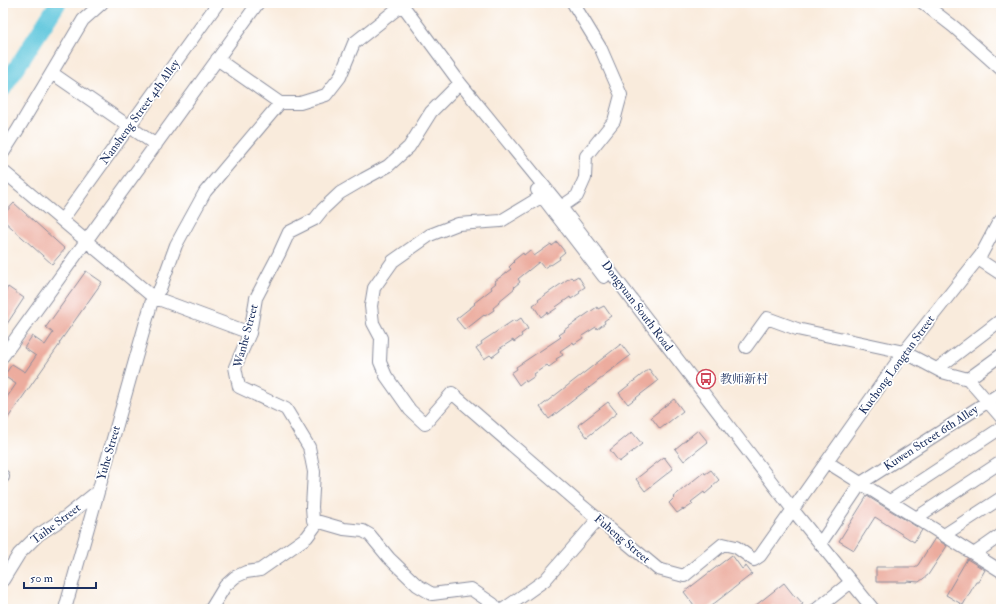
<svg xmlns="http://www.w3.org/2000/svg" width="1004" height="612" font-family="'IM FELL Double Pica','Noto Serif SC',serif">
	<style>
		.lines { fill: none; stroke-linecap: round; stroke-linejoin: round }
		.river { stroke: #60c7dd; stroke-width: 17 }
		.building { fill: #ecac9e }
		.minor-casing { stroke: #8a8d9d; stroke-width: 14 }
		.minor { stroke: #fff; stroke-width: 12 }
		.labels { text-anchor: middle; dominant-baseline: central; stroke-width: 3.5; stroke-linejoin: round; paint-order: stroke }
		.street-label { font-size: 12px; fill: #1b2f5e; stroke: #fff }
		.poi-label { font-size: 12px; fill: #1b2f5e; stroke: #fff; text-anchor: start }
	</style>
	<rect width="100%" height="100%" fill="#fff"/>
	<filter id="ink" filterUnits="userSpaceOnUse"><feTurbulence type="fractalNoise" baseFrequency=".025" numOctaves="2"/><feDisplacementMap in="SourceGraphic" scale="8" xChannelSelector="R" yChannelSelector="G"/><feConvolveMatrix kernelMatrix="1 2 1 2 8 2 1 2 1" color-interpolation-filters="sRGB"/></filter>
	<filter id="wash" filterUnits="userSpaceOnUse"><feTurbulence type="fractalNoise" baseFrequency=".012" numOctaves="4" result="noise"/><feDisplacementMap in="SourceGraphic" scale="16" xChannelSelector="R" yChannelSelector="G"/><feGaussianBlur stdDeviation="0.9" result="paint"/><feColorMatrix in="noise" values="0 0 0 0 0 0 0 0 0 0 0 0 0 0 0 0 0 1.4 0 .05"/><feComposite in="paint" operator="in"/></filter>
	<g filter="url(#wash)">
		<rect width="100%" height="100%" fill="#f9ebdc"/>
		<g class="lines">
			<!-- river -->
			<path class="river" d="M3 89 58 3"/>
		</g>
		<g id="blocks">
			<!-- building -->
			<path class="building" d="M14 203 65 249 52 264 3 220V215Z
				M557 242 565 252 559 257 560 259 551 265 550 264 544 268 539 262 518 279 520 282 514 287 515 288 498 302 499 303 493 308 494 310 485 316 484 315 465 330 456 319 475 304 474 303 492 289 491 287 496 283 495 281 511 269 509 267 514 262 513 261 523 253 524 255 530 250 534 256 551 244 552 246Z
				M86 271 102 282 59 343 60 344 3 425V403L16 384 4 376 12 364 25 372 36 356 24 348 32 336 45 345 53 333 46 327Z
				M578 276 585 287 579 291 580 293 571 299 570 297 556 307 557 308 548 314 547 312 541 317 533 305 539 301 538 300 571 277 573 279Z
				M8 287 24 298 3 330V295Z
				M604 306 611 316 604 321 605 323 597 329 596 327 582 336 583 338 574 344 573 342 560 351 563 355 556 359 557 361 549 367 547 365 534 374 535 376 526 382 525 380 519 385 511 373 517 369 516 367 561 337 559 335 565 331 564 330 597 307 598 309Z
				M521 318 528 329 521 334 522 336 514 342 513 340 499 349 500 351 492 357 490 355 484 359 476 348 482 344 481 342 514 320 515 322Z
				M621 344 630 356 603 376V377L549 419 540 407Z
				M649 369 658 381 628 404 619 393Z
				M674 399 683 411 660 429 651 417Z
				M608 402 617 413 587 437 578 425Z
				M698 430 708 442 684 461 675 449Z
				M632 432 642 444 619 462 610 450Z
				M664 457 673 469 645 491 636 479Z
				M711 470 719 480 712 486 713 487 705 494 704 492 691 502 693 504 684 510 683 509 677 513 669 503 674 498 673 497 704 472 705 474Z
				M867 496 922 530 914 542 875 517 854 550 839 541Z
				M935 538 947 546 928 575 919 582 907 581V582H876V567H915L918 565Z
				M732 555 742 569 746 566 752 574 707 609H697L684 592Z
				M967 559 985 570 978 582H976L963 605 946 595Z
				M784 583 795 597 796 596 803 604 796 609H776L773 605 768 609H751Z"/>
		</g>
	</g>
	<g filter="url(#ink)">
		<use href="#blocks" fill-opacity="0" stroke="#8a8d9d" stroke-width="1"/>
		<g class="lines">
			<!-- minor casing -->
			<g class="minor-casing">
				<path id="minor" d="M401 3 460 83 561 207 793 510 873 609
					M923 3 954 27 1001 69
					M217 59 280 103H300L326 95 340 77 354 43 402 5
					M52 73 156 145
					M460 83 431 112 409 147 388 166 364 179 340 193 323 209 315 219 289 232 279 254 256 298 250 333 235 367 239 387 286 409 309 447 314 472 312 507 313 520 344 529 363 531 370 535 389 558 417 585 432 594 471 589 493 604 497 609
					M3 153 17 131 83 20 102 3
					M3 171 153 297 250 333
					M537 190 604 277
					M549 192 501 221 458 224 430 235 393 261 374 288 371 306 373 323 381 338 380 362 386 376 410 410 425 424 452 393 580 504 658 569 684 576 723 544 736 547 754 560 760 556 904 352 981 255 997 225 1001 220
					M561 207 577 196 585 178 586 156 614 121 621 95 601 49 573 3
					M62 220 218 3
					M978 259 1001 274
					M746 347 767 318 797 329 904 352 942 372 968 379 1001 417
					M3 356 258 3
					M937 369 1001 320
					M968 379 1001 355
					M827 462 1001 571
					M3 476V477
					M890 501 1001 428
					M916 518 1001 462
					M944 535 1001 498
					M820 544 861 483 1001 393
					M974 554 1001 535
					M3 580 19 554 38 535 67 516 98 491
					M65 609 153 297 160 289 176 245 205 192 280 103
					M211 609 225 586 235 577 246 572 260 570 307 537 318 522
					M504 609 545 580 598 519
					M817 609 851 582"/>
			</g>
			<!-- minor -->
			<use href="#minor" class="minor"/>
		</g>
	</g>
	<!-- icons -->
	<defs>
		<g id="bus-ring" transform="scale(1)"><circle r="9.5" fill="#fff" stroke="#d1495b" stroke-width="1.5"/><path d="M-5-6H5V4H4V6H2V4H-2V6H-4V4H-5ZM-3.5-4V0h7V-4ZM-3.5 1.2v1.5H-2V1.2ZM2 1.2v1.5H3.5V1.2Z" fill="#d1495b"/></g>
	</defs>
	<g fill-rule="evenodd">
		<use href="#bus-ring" x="706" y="379"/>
	</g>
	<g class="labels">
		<!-- street labels -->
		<g class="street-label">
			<text transform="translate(140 112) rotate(-54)">Nansheng Street 4th Alley</text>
			<text transform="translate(637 306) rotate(53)">Dongyuan South Road</text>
			<text transform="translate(246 336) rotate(-75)">Wanhe Street</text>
			<text transform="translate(897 365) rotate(-54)">Kuchong Longtan Street</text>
			<text transform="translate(931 438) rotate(-33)">Kuwen Street 6th Alley</text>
			<text transform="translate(109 453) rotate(-74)">Yuhe Street</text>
			<text transform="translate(56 524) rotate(-37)">Taihe Street</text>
			<text transform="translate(622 539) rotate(40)">Fuheng Street</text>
		</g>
		<!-- poi labels -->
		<g class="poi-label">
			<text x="720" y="379">教师新村</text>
		</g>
	</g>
	<!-- margin -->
	<rect width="1004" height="612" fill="none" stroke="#fff" stroke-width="16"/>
	<!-- scale -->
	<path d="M24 582v6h72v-6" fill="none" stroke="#1b2f5e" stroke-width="2"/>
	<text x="30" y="582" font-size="12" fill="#1b2f5e" stroke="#ffffff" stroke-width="3" paint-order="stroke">50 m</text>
</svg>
